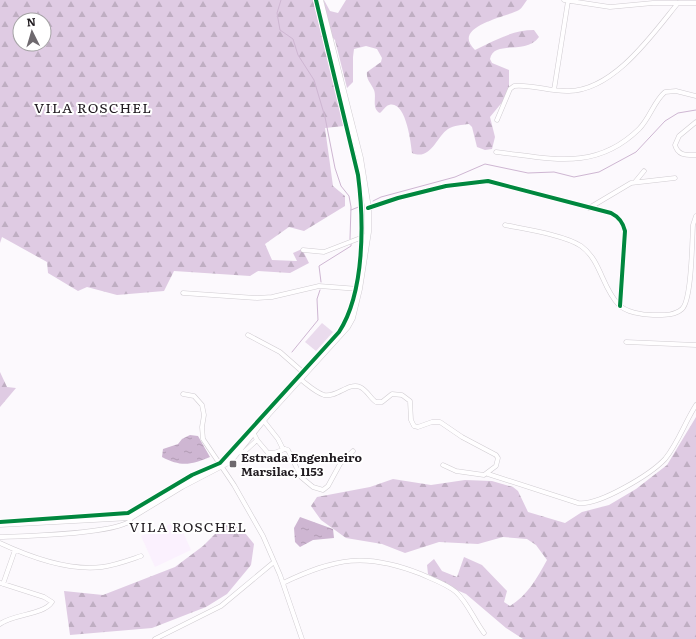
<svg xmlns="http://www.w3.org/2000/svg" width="696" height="639" font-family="Literata,serif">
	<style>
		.built { fill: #fbf1fe }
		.forest { fill: url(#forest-firs); fill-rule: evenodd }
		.pitch { fill: #eadbed }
		.water { fill: url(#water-ripples) }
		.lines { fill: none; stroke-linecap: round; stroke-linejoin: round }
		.stream { stroke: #ceb6d2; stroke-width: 1 }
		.street-casing { stroke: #d0ccd1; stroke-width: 5 }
		.primary-casing { stroke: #d0ccd1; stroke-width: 7 }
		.street { stroke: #fffeff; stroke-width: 4 }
		.primary { stroke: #fffeff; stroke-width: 6 }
		.cycleway-casing { stroke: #fff; stroke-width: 6 }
		.cycleway { stroke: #00873e; stroke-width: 4 }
		.poi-dot { fill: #6e696e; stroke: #fff; stroke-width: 1.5 }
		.labels { text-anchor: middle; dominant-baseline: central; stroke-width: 4; stroke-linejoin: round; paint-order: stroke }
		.poi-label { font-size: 12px; font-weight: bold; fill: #211c21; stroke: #fff; text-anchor: start }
		.quarter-label { font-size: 14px; letter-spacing: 1px; fill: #211c21; stroke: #fff }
	</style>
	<defs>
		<pattern id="forest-firs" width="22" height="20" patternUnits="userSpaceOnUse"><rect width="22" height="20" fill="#dfcbe3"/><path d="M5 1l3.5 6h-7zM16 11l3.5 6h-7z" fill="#bfaec2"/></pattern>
		<pattern id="water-ripples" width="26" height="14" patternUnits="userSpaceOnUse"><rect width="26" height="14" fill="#ceb6d2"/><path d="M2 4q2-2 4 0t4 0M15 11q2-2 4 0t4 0" fill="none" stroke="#b19cb4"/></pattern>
	</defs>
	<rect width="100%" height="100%" fill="#fcf9fd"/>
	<!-- built -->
	<path class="built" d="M178 521 191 550 155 567 141 536Z"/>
	<!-- forest -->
	<path class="forest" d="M0 0H313L344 126 325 128 333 186 345 196V206L304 231 289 227 265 244 272 260 297 261 293 253 302 249 309 263 290 273 258 271 250 276 174 271 164 291 117 295 87 287 78 291 48 273 47 262 2 237 0 243ZM20 20H44V44H20Z
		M324 0 330 11 338 13 346 0H527C524 4 522 8 519 10 507 17 450 26 475 50 494 41 512 30 534 30L539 37C525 56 494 39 490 59L492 63 509 70V94L490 117 495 137 492 149 485 150 477 147 472 127 469 124C462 125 454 125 448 129 436 137 431 161 412 153 411 143 406 100 389 105 385 106 383 111 380 113 371 108 377 98 374 90 371 83 366 80 367 72L381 62 382 58 377 49 366 46 354 49 353 57V82L347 88 335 40C329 35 329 29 329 22L325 19Z
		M0 372 7 387 16 388 0 407Z
		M696 417V639H523L506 628 466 594 445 585 428 574 427 565 434 559 442 571 457 577 464 557 482 565 507 591 504 602 510 606C528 595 537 578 547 560L536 545 527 539 503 537 478 544 439 542 405 553 382 544 346 538 321 520 311 506 317 497 370 487 393 479 431 485 465 480 492 481 513 487 518 491 528 512 565 523 582 512 609 505 636 489 667 465Z
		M228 521 234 526 241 528 254 544 251 565 227 594 206 607 152 628 70 635 64 591 103 595 175 567 203 546Z"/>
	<!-- pitch -->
	<path class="pitch" d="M322 323 333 332 316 351 305 342Z"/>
	<!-- water -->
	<path class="water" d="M190 435 198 436 210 457C191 465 181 467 162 457L163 449 178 444 182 439Z
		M300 517 333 529 334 538 313 540 300 547 295 542 294 528Z"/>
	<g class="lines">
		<!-- stream -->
		<path class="stream" d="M281 0 277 13 280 30 293 39 298 55 314 80 325 117 335 168 341 186 349 196 351 207 350 239
			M373 201 381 197 455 177 485 164 528 173 554 172 574 177 599 172 636 152 665 121 678 113 696 110
			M351 210 361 206
			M321 282 319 266 351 246V243
			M292 352 318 320 317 299 320 290"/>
		<!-- street casing -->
		<g class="street-casing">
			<path id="street" d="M564 0 610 7 653 3H696
				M554 90 568 1
				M497 120 510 89 514 86C532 84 550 92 569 91 614 90 652 35 678 3
				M696 122 679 136 675 145C678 156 687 155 696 155
				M496 152C550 158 595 172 639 129 650 118 654 101 665 92L676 91 696 96
				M635 182 644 171
				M368 208 398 198 446 186 488 181 611 213C619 217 623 222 625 231L620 306
				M589 208 631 183 675 178
				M505 225C524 229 565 235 581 246 601 260 602 288 619 305 626 312 642 315 653 315 663 315 674 316 682 309 692 300 692 241 693 225L696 216
				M303 250 324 252 368 235
				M183 293 257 298 272 297 319 286 359 289
				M248 335 280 352 305 374
				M626 342 696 345
				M300 379C308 385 315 392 324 395 337 398 348 382 360 387 367 390 370 398 376 402H382L392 394 402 395 410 401 411 420 414 426 418 427 432 422H440L462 437 496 455 498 458 496 466 484 475 456 471 443 465
				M183 394 194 396 202 405 204 415 202 427 203 439 234 485 263 536 280 575 302 639
				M263 420 278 439 283 449
				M257 440 268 453H274L285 449 288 450 301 477 313 487 323 490 328 486 340 464 353 451
				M236 452H244L257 440 253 432
				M488 474 578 503C599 506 651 474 665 459 678 443 685 422 696 405
				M0 537C25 536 113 534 130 521L131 517
				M0 543C30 557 69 571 102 567 116 565 129 560 141 556
				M0 583 44 597 52 602C44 615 13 614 0 624
				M283 583C336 558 365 552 421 574 432 579 447 584 456 592 468 603 474 620 484 633
				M3 584 15 550
				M155 639 221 606 274 562"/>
		</g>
		<!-- primary casing -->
		<g class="primary-casing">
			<path id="primary" d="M0 524 131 517 182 486 230 461 268 414 347 327 352 318 359 289 368 232V208L360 158 320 0"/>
		</g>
		<!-- street -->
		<use href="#street" class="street"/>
		<!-- primary -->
		<use href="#primary" class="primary"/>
		<!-- cycleway casing -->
		<g class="cycleway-casing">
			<path id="cycleway" d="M368 208 398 198 446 186 488 181 611 213C619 217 623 222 625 231L620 306
				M0 522 128 513 192 475 220 463 339 332C365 292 364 221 358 175L316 0"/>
		</g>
		<!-- cycleway -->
		<use href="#cycleway" class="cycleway"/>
	</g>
	<!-- markers -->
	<rect class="poi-dot" x="229" y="460" width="8" height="8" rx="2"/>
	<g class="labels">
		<!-- poi labels -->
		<g class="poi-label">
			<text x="241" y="457">Estrada Engenheiro<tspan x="241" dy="14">Marsilac, 1153</tspan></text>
		</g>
		<!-- quarter labels -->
		<g class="quarter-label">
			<text x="93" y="107">VILA ROSCHEL</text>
			<text x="188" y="526">VILA ROSCHEL</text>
		</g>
	</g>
	<!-- north arrow -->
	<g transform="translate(32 32) rotate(355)"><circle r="19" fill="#ffffff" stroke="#a6a4a6"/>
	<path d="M0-3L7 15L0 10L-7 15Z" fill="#6e696e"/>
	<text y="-6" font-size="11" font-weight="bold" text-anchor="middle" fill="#211c21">N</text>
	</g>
</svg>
